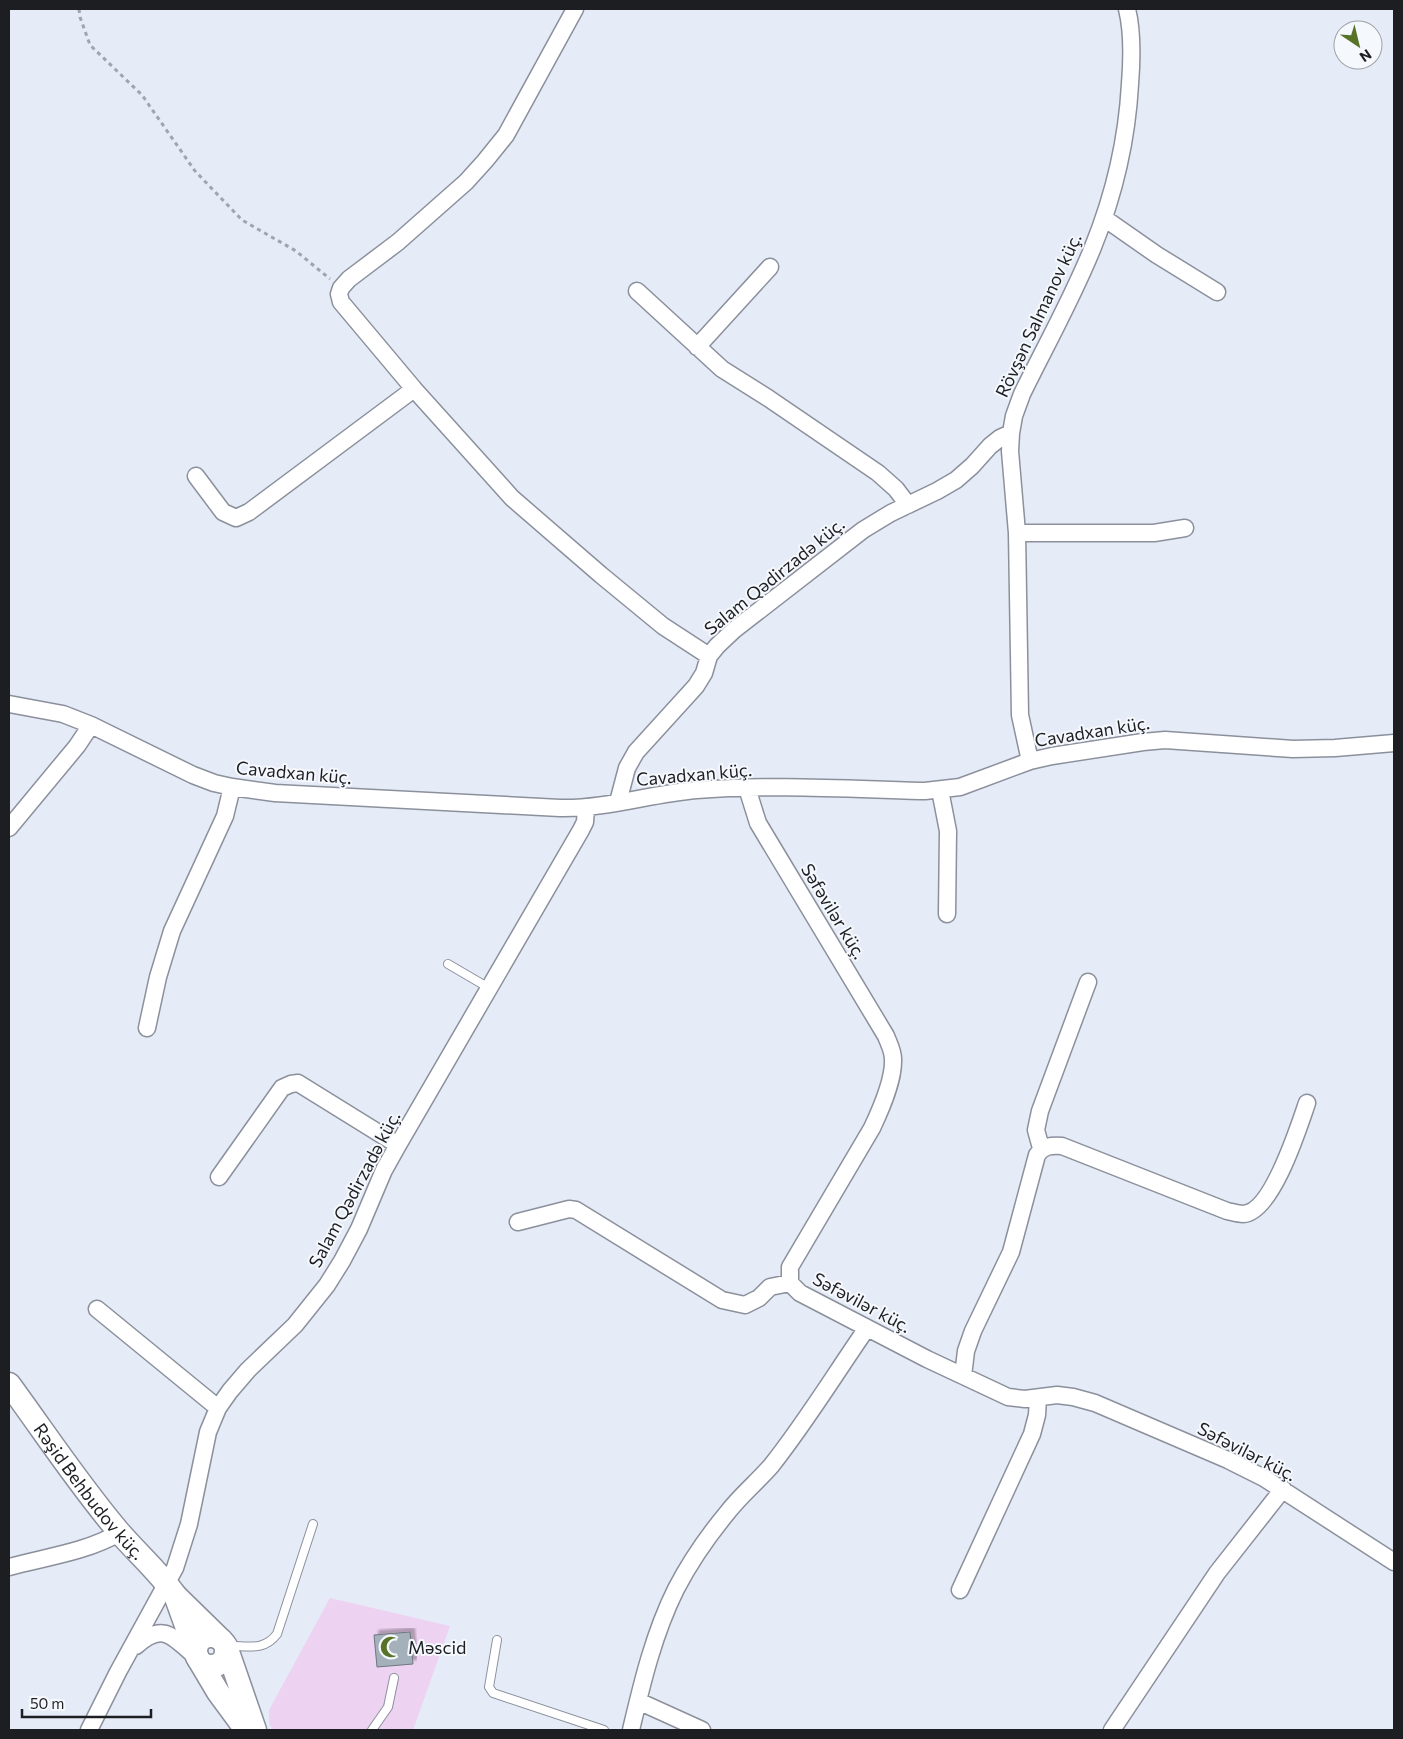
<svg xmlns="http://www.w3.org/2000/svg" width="1403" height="1739" font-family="Commissioner,sans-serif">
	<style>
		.green { fill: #eed2f2 }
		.building { fill: #a5b1ba; stroke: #6c777f; filter: url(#shadow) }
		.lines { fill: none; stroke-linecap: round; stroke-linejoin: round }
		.lane-casing { stroke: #8b909c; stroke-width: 10 }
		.street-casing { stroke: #8b909c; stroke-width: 19 }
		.secondary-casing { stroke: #8b909c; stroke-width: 25 }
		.path { stroke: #9fa4ad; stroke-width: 3; stroke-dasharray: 4 4; stroke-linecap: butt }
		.lane { stroke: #fff; stroke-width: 8 }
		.street { stroke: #fff; stroke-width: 16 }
		.secondary { stroke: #fff; stroke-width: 22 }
		.labels { text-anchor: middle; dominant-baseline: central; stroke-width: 4; stroke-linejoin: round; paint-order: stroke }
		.street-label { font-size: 18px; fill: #1c1e22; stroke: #f5f8fd }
		.poi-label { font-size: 18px; fill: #1c1e22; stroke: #f5f8fd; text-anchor: start }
	</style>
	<defs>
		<filter id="shadow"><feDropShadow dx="4.5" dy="-4.5" stdDeviation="1" flood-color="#0004"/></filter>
	</defs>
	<rect width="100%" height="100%" fill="#e5ebf7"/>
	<!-- green -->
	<path class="green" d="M330 1598 450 1626 413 1730H273L269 1724V1710Z"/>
	<!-- building -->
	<path class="building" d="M410 1632 413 1664 377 1667 374 1635Z"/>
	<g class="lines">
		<!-- lane casing -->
		<g class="lane-casing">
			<path id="lane" d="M448 964 489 988
				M497 1640 489 1687 493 1693 604 1730
				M230 1646C249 1646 264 1651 277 1634L313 1524
				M372 1730 388 1707 394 1678"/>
		</g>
		<!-- street casing -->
		<g class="street-casing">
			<path id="street" d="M575 9 506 135 485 161 466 182 398 242 349 279 341 288 339 294 341 302 414 389 512 498 601 575 663 626 709 656
				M1104 218 1157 255 1217 292
				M637 291 722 369 768 398 878 473 896 489 908 505
				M697 347 770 267
				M196 476 223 512 236 518 249 512 414 389
				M1017 533H1154L1185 528
				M9 704 63 714 91 725 193 775 214 783 232 787 275 793 560 808C606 809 650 794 696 790 772 784 849 789 925 791L960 787 1030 761 1052 756 1143 742 1165 740 1293 749 1335 748 1394 743
				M1030 761 1020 715 1017 533 1010 451 1011 433 1014 416 1022 394C1046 345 1073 297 1093 247 1114 195 1127 139 1130 84 1132 59 1133 33 1127 9
				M747 788 758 823 886 1036C889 1044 893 1051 893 1059 894 1080 881 1109 872 1128L790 1267V1283L800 1293 927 1359 1008 1397 1025 1399 1057 1395 1073 1397 1095 1403 1228 1460 1264 1478 1394 1562
				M940 790 948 831 947 914
				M618 802 627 768 636 752 696 686 704 673 709 656 717 646 734 630 863 530 891 513 937 491 956 480 972 466 990 446 1000 438 1011 433
				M9 828 77 746 91 725
				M147 1028 158 977 172 931 225 816 232 787
				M1041 1148 1036 1130 1040 1111 1088 982
				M219 1177 282 1088 291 1084 298 1083 398 1145
				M518 1222 569 1209 576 1210 722 1300 745 1305 759 1298 770 1287 790 1283
				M97 1309 218 1408
				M963 1376 966 1351 973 1331 1011 1252 1037 1155C1043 1146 1051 1145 1062 1146L1227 1211C1232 1212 1238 1214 1243 1214 1272 1213 1299 1126 1307 1103
				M9 1567C46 1557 86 1552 119 1533
				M960 1590 1032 1434 1037 1415 1038 1398
				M136 1646C163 1621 173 1637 196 1657
				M638 1701 702 1730
				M89 1730 118 1672 175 1568 189 1524 208 1432 218 1408 230 1391 248 1370 295 1325 327 1285 342 1261 359 1229 384 1170 398 1145 581 830 585 822 586 808
				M631 1730C642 1683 654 1633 676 1589 690 1562 708 1536 727 1513 740 1496 757 1482 771 1466 806 1422 835 1374 867 1328
				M1112 1730 1217 1573 1283 1489"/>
		</g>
		<!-- secondary casing -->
		<g class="secondary-casing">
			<g id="secondary">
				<path id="s1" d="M9 1384C45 1433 79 1485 119 1532 137 1553 159 1572 175 1595"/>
				<circle cx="211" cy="1651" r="15"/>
				<path d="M226 1646 255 1730"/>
				<path d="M197 1656 175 1595 220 1639"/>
				<path d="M199 1660 218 1692 246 1730"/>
			</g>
		</g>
		<!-- path -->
		<path class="path" d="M79 9 80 17 90 45 142 95 195 171 242 220 296 251 330 279"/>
		<!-- lane -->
		<use href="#lane" class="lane"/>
		<!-- street -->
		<use href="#street" class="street"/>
		<!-- secondary -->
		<use href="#secondary" class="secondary"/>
	</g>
	<!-- icons -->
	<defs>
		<g id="mosque-bare" transform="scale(1.725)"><path d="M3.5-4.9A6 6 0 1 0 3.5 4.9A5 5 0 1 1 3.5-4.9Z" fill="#577327" stroke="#f5f8fd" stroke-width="2.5" paint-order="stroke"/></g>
	</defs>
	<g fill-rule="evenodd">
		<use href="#mosque-bare" x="391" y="1647"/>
	</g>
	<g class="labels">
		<!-- street labels -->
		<g class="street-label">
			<text transform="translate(1038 315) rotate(-65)">Rövşən Salmanov küç.</text>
			<text transform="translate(774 576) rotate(-39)">Salam Qədirzadə küç.</text>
			<text transform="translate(1092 731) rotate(-9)">Cavadxan küç.</text>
			<text transform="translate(294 772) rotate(5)">Cavadxan küç.</text>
			<text transform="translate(694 774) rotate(-5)">Cavadxan küç.</text>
			<text transform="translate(834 911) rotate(59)">Səfəvilər küç.</text>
			<text transform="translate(354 1189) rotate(-62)">Salam Qədirzadə küç.</text>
			<text transform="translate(862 1302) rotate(28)">Səfəvilər küç.</text>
			<text transform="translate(1247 1451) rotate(27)">Səfəvilər küç.</text>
			<text stroke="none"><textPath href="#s1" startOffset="134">Rəşid Behbudov küç.</textPath></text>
		</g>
		<!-- poi labels -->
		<g class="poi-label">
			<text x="408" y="1647">Məscid</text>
		</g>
	</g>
	<!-- border -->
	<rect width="1403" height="1739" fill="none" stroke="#1c1e22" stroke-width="20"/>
	<!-- north arrow -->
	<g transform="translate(1358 45) rotate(145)"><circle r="24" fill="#f5f8fd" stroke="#9ea1a5"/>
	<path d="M0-4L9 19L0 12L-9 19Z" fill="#577327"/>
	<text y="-8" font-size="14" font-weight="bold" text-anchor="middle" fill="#1c1e22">N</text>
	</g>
	<!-- scale -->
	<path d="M22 1709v8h129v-8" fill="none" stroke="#1c1e22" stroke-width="2.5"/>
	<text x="30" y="1709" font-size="15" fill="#1c1e22" stroke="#f5f8fd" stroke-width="4" paint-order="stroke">50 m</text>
</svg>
